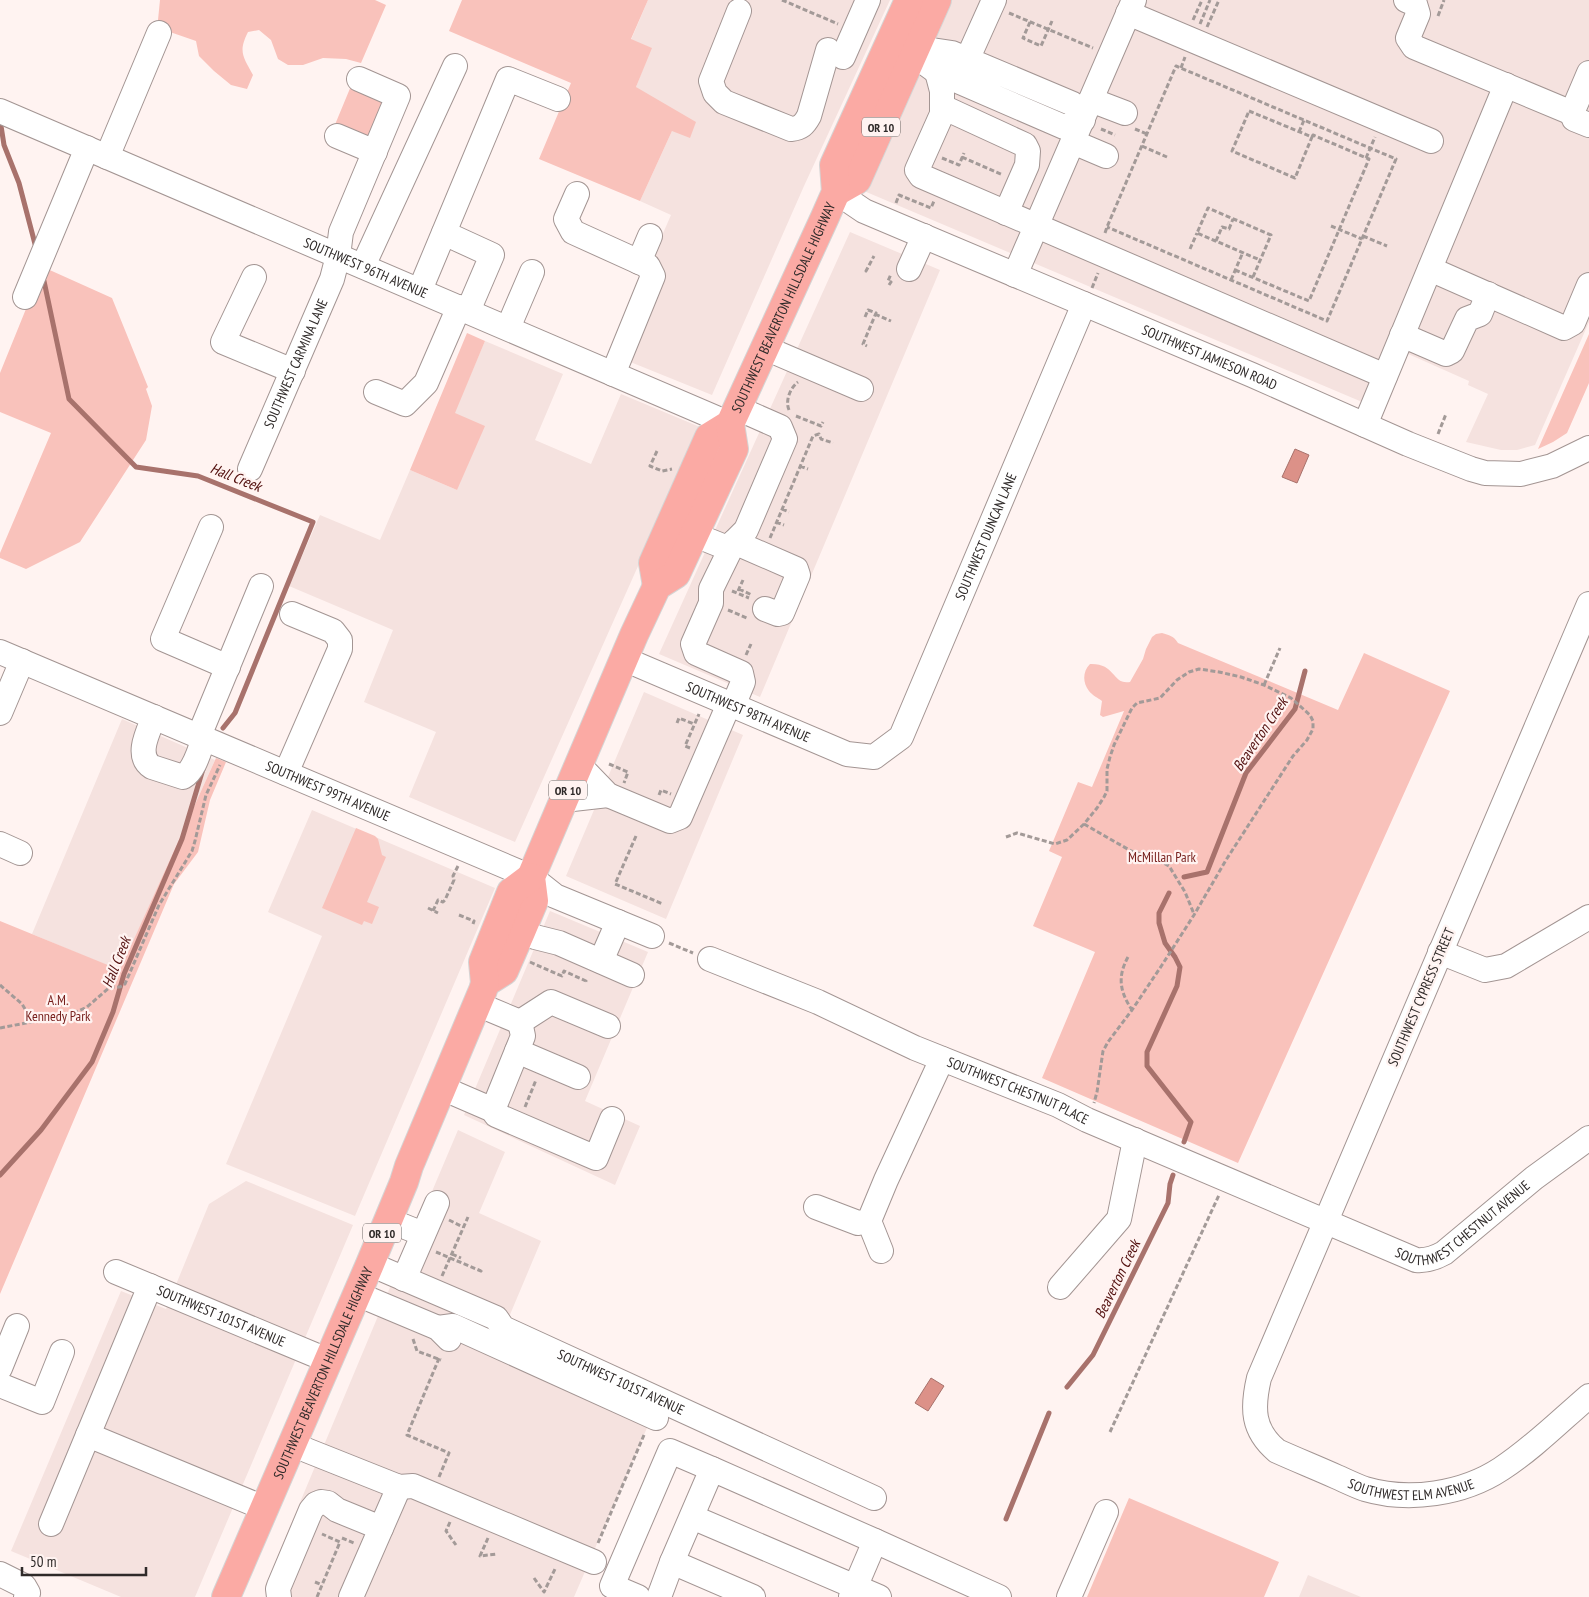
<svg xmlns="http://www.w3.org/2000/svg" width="1589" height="1597" font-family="'PT Sans Narrow',sans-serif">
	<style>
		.built { fill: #f5e2df }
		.green { fill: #f9c2bb }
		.water { fill: #dc9188; stroke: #a8726c }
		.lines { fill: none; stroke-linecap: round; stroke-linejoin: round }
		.stream { stroke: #a8726c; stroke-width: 5 }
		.minor-casing { stroke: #a39593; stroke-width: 26 }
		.major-casing { stroke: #d5d4d4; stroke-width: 30 }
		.path { stroke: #a39a98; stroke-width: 3; stroke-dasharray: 5 2.5; stroke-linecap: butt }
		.minor { stroke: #fff; stroke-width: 24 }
		.major { stroke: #fbaaa4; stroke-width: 28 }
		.labels { text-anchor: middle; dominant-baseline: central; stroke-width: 4.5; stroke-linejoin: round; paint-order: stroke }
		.shield { fill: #fff3f1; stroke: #6d6665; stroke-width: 1 }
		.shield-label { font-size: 12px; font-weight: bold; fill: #2f2a29 }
		.street-label { font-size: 14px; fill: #2f2a29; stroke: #fff3f1 }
		.park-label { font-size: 14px; fill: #771f1c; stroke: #fff3f1 }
		.water-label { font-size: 15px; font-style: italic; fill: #520f0e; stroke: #fff3f1 }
	</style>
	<rect width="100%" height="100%" fill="#fff3f1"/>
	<!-- built -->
	<path class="built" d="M648 0H890L804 186 712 395 623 359 663 269 650 263 671 215 640 201 672 131 636 87 651 48 631 40Z
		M952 0H1589V322L1535 445 1517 450H1501L1466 442 1488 394 1468 385 1469 381 1406 353 1381 410 864 191Z
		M850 232 940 270 760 697 659 654Z
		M485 341 563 374 535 440 591 464 621 394 700 427 515 842 409 797 436 732 364 702 393 630 289 586 320 515 380 540 410 470 457 490 454 413Z
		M644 692 743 735 666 919 566 876Z
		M122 719 215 760 120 971 32 934Z
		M312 810 495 888 355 1216 226 1164 322 936 268 912Z
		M550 911 648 952 585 1101 640 1126 615 1185 464 1115Z
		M458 1130 505 1152 479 1213 541 1241 509 1317 400 1267Z
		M246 1181 353 1225 195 1597H121L11 1551 121 1291 166 1309 209 1204Z
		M391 1285 656 1407 574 1597H271L265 1586Z
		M1308 1575 1361 1597H1299Z"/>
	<!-- green -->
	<path class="green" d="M160 0H375L386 5 361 63 346 59 323 58 303 65H288L278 59 271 40 259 30 248 32C238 52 243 56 253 75L247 89 231 85 214 71 199 56 196 41 170 32 158 20Z
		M462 0H648L631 39 652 48 636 87 696 122 690 138 672 131 640 201 539 159 571 83 449 31Z
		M351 86 384 101 372 139 334 127Z
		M43 267 112 298 148 387 146 389 152 406 146 440 80 542 26 569 0 558V553L51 433 0 412V373Z
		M467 333 485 341 455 413 485 426 457 490 410 470Z
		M1589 334V383L1567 433 1553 442 1538 449Z
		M1162 633C1169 635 1174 636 1178 643L1338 710 1364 653 1450 691 1238 1163 1042 1078 1095 952 1033 926 1062 857 1049 851 1078 782 1092 787 1124 711 1103 717 1100 715 1102 701C1098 698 1092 695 1089 691 1082 682 1083 671 1090 664 1116 663 1112 685 1130 682L1143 659 1146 649 1152 637 1156 634Z
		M216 758 226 762 210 800 198 852 174 884 0 1294V921L120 970Z
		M356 828 375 836 378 839 382 855 386 857 367 902 379 907 372 924 364 921 362 925 322 908Z
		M1129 1498 1279 1562 1264 1597H1087Z"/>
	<!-- water -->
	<path class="water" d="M1295 449 1309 455 1297 483 1282 477Z
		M931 1378 944 1386 928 1411 915 1403Z"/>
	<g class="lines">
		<!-- stream -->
		<path class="stream" d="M1 126 4 145 19 183 35 244
			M44 281 69 399 136 467 198 476 313 522 235 713 223 728
			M1184 877 1207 872 1246 773 1295 709 1305 671
			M1169 893 1159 913V923L1165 943 1175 957 1180 967 1177 986 1147 1052V1066L1191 1122 1184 1142
			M0 1175 41 1130 92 1062 113 1012 124 974 182 839 203 769
			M1067 1387 1093 1355 1168 1203 1170 1184 1173 1175
			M1006 1519 1049 1413"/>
		<!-- minor casing -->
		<g class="minor-casing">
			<g id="minor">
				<path d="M1406 0 1415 4 1418 14 1408 38 1414 47 1572 113"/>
				<path d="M739 11 711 81 715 93 724 102 791 129C801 128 804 125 809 116L828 50"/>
				<path d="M1128 13 1431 141"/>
				<path d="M932 50 952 53 1073 104 1083 120 1064 127 937 72 926 64 915 51Z"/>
				<path d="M843 57 868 0"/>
				<path d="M967 60 994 0"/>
				<path d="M937 72 942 91V114L917 170 921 176 1385 376"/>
				<path d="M1589 73 1572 113 1574 119 1589 125"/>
				<path d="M1091 100 1125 113"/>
				<path d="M947 109 1025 145 1028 151 1027 165 1006 213"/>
				<path id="s1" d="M0 111 730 424"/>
				<path d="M337 136 375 152"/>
				<path d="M1073 142 1106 156"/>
				<path d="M107 157 159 33"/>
				<path id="s2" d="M836 192 864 211 1252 375 1408 444 1471 469 1485 473 1521 474 1552 466 1589 448"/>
				<path d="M577 194 566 219 573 232 648 266 653 276 613 374"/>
				<path d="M444 233 492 255 468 311"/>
				<path d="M639 262 650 236"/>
				<path d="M363 266 455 66"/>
				<path d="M909 269 924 236"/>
				<path d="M1430 269 1564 328 1573 323 1589 285"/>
				<path d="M1015 275 1134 0"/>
				<path d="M254 277 223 342 293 371"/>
				<path d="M420 290 508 79 558 99"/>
				<path d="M25 297 87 148"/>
				<path d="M508 328 532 272"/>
				<path d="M1402 335 1446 354 1452 351 1467 319 1480 314 1488 294"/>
				<path d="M765 348 861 389"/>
				<path d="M376 392 405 404 426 383 459 307"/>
				<path d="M1365 425 1506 85"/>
				<path id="s3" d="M250 469 332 279 338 256 341 232 398 96 359 79"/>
				<path d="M211 527 163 639 228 667"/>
				<path d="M695 535 730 549"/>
				<path d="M734 542 796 569 798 575 782 613 778 614 765 609"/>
				<path id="s4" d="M1589 604 1259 1378C1252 1408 1252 1430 1277 1451 1297 1460 1317 1468 1337 1477 1346 1481 1356 1486 1365 1489 1409 1502 1463 1494 1501 1469 1532 1449 1561 1420 1589 1396"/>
				<path id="s5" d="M0 652 531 877 555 896 652 936"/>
				<path id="s6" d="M624 659 847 754 874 757 901 737 1084 304"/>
				<path d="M733 706 743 682 741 673 696 653 693 644 711 603V589L734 542 746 530 785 439 780 427 737 408"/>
				<path d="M0 713 22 661"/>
				<path d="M154 717C148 732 135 756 152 767L183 777C195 770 199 751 204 738"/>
				<path d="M199 736 261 586"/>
				<path d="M579 765 608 795 670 821 680 817 729 704"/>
				<path d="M286 773 340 649V640L333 631 292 614"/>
				<path d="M564 800 608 795"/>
				<path d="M0 844 20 853"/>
				<path d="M521 932 535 937 559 943 632 975"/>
				<path d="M1440 952 1485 970 1506 966 1589 917"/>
				<path id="s7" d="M710 959 818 1002 915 1048 1058 1105 1087 1120 1416 1260C1427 1261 1435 1258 1444 1253L1534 1178 1589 1138"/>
				<path d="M601 961 618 922"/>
				<path d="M477 1004 520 1022"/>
				<path d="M520 1022 551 1002 608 1026"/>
				<path d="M517 1051 578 1077"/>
				<path d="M442 1088 493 1110 523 1036 520 1022"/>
				<path d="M493 1110 496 1115 596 1158 612 1119"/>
				<path d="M816 1207 858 1223 869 1221 886 1180 942 1059"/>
				<path d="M388 1220 423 1234"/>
				<path d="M869 1221 881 1251"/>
				<path id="s8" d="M370 1264 496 1318 503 1328 874 1498"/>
				<path id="s9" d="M116 1272 327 1360"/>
				<path d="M404 1279 437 1203"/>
				<path d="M1060 1287 1119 1219 1135 1140"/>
				<path d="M357 1294 438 1328 449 1339"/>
				<path d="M438 1328 453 1326 656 1418"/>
				<path d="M0 1368 17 1326"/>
				<path d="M0 1385 42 1402 62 1352"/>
				<path d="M88 1435 150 1286"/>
				<path d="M291 1444 399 1487 413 1486 594 1562"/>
				<path d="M692 1517 879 1597"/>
				<path d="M51 1524 88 1435 264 1508"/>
				<path d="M672 1562 753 1597"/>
				<path d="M0 1574 24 1586 28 1593 26 1597"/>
				<path d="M279 1597 278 1589 279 1586 311 1510 316 1504 321 1502 328 1503 337 1510 381 1528"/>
				<path d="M351 1597 399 1487"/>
				<path d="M638 1597 612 1586 670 1451 712 1469"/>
				<path d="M659 1597 672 1562 712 1469 875 1541 999 1597"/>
				<path d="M851 1597 875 1541"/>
				<path d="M1069 1597 1106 1512"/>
			</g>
		</g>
		<!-- major casing -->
		<g class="major-casing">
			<g id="major">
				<path d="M836 192 857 180 937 0"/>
				<path id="s10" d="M657 586 653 563 709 437 730 424 825 217 836 192 834 165 909 0"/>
				<path d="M485 983 504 971 521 932 534 901 531 877 634 635 657 586 676 574 734 449 730 424"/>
				<path id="s11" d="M226 1597 370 1264 404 1182 409 1166 483 990 485 983 483 962 511 892 531 877"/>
			</g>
		</g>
		<!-- path -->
		<path class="path" d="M782 0 838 24
			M1009 13 1093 48
			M1438 16 1444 0
			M1193 20 1202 0
			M1030 22 1023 38 1041 46 1052 21
			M1200 24 1210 0
			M1207 27 1219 0
			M1181 68 1185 57
			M1249 111 1312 137 1295 178 1232 151Z
			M1101 129 1115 135
			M1135 129 1147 134
			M1299 132 1304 120
			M1142 146 1167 157
			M962 157 1003 175
			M942 158 959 165 964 153
			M1366 158 1375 137
			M896 203 899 195 931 208 934 201
			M1331 226 1362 239
			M1105 233 1107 227 1176 66 1396 159 1327 321 1107 227
			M1363 236 1387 246
			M1216 241 1222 227 1229 229 1233 219
			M1190 249 1197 233
			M1235 270 1309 301 1369 159 1313 135 1312 137
			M867 271H866L874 256
			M1253 277 1271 235 1208 208 1197 233 1260 260
			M1231 280 1243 252
			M889 285 891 282 888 281 891 274
			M1092 288 1098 273
			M875 314 891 321
			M865 317 868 310 876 313 863 344 867 346
			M789 410C785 401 790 388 798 382
			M796 416 821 426 823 422
			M1438 434 1446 414
			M657 451 650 466 662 471 672 469
			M800 466 808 469
			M782 509 789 512
			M776 522 784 525
			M770 538 813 436 819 434 821 439 833 443
			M739 589 752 595
			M732 591 749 598
			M738 591 743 580
			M728 610 747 618
			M746 655 751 644
			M1264 685 1280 648
			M677 723 679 718 694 724
			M690 748 685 746 699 714
			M609 764 628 772 624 783
			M659 795 661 790 671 794
			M1084 824 1131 851 1152 857 1169 866 1185 892 1194 914
			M636 836 615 884 663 904
			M1006 837 1017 833 1055 844 1067 840 1084 824 1097 808 1104 797 1107 791V769L1110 757 1114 745 1132 708 1137 703 1160 698 1177 680 1189 672 1199 669 1219 672 1241 677 1264 685 1291 698 1310 715 1313 721V729L1307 740 1293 756 1226 860 1194 915 1162 965 1132 1010 1108 1042 1103 1051 1097 1092 1094 1103
			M428 908 438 913
			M433 911 438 900 443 902 445 900 454 880 453 876 458 866
			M459 915 474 921 473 924
			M669 943 693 953
			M1128 957C1117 977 1120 992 1132 1010
			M530 962 562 976 564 971 586 981 585 983
			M0 985 22 1004 32 1021
			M0 1028 72 1014 87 1007 110 987H120L125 984 159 905 192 851 195 841 206 795 220 765
			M525 1107 536 1080
			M449 1220 463 1227
			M436 1252 481 1271 482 1269
			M452 1254 461 1258
			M442 1276 468 1217
			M413 1339 417 1351 441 1360
			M1110 1432 1219 1195
			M439 1477 449 1453 407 1435 440 1356
			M450 1522 446 1531 456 1545
			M342 1538 354 1543
			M488 1538 480 1556 497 1554
			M598 1543 644 1435
			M534 1578 544 1592 556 1567
			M315 1582 322 1585
			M317 1597 340 1542 322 1534"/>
		<!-- minor -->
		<use href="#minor" class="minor"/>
		<!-- major -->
		<use href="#major" class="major"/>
	</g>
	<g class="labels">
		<!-- shield labels -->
		<g class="shield">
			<rect x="862" y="117.5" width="38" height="19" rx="4"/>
			<rect x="549" y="780.5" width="38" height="19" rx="4"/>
			<rect x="363" y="1223.5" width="38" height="19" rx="4"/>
		</g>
		<g class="shield-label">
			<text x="881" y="127">OR 10</text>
			<text x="568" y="790">OR 10</text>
			<text x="382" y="1233">OR 10</text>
		</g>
		<!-- street labels -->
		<g class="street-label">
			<text stroke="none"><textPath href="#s1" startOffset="398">SOUTHWEST 96TH AVENUE</textPath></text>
			<text stroke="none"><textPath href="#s10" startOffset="314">SOUTHWEST BEAVERTON HILLSDALE HIGHWAY</textPath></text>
			<text stroke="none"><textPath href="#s2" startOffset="409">SOUTHWEST JAMIESON ROAD</textPath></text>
			<text stroke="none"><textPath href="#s3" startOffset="115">SOUTHWEST CARMINA LANE</textPath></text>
			<text stroke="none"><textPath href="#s6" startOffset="521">SOUTHWEST DUNCAN LANE</textPath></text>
			<text stroke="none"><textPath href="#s6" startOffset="135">SOUTHWEST 98TH AVENUE</textPath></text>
			<text stroke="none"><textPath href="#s5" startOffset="356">SOUTHWEST 99TH AVENUE</textPath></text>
			<text transform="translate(1421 997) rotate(-67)">SOUTHWEST CYPRESS STREET</text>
			<text stroke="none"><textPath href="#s7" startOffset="335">SOUTHWEST CHESTNUT PLACE</textPath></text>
			<text stroke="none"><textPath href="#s7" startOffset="826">SOUTHWEST CHESTNUT AVENUE</textPath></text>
			<text stroke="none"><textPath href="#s9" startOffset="114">SOUTHWEST 101ST AVENUE</textPath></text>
			<text stroke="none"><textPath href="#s11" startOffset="244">SOUTHWEST BEAVERTON HILLSDALE HIGHWAY</textPath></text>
			<text stroke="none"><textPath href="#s8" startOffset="279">SOUTHWEST 101ST AVENUE</textPath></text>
			<text stroke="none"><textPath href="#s4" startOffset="1064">SOUTHWEST ELM AVENUE</textPath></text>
		</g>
		<!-- park labels -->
		<g class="park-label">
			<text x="1162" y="857">McMillan Park</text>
			<text x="58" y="1000">A.M.<tspan x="58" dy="16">Kennedy Park</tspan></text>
		</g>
		<!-- water labels -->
		<g class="water-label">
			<text transform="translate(236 477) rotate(22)">Hall Creek</text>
			<text transform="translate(1260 734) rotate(-56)">Beaverton Creek</text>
			<text transform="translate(116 962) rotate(-68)">Hall Creek</text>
			<text transform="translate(1117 1279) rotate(-64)">Beaverton Creek</text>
		</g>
	</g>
	<!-- scale -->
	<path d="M22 1567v8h124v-8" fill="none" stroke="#2f2a29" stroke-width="2.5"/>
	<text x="30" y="1567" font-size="15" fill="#2f2a29" stroke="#fff3f1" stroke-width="4" paint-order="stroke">50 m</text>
</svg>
